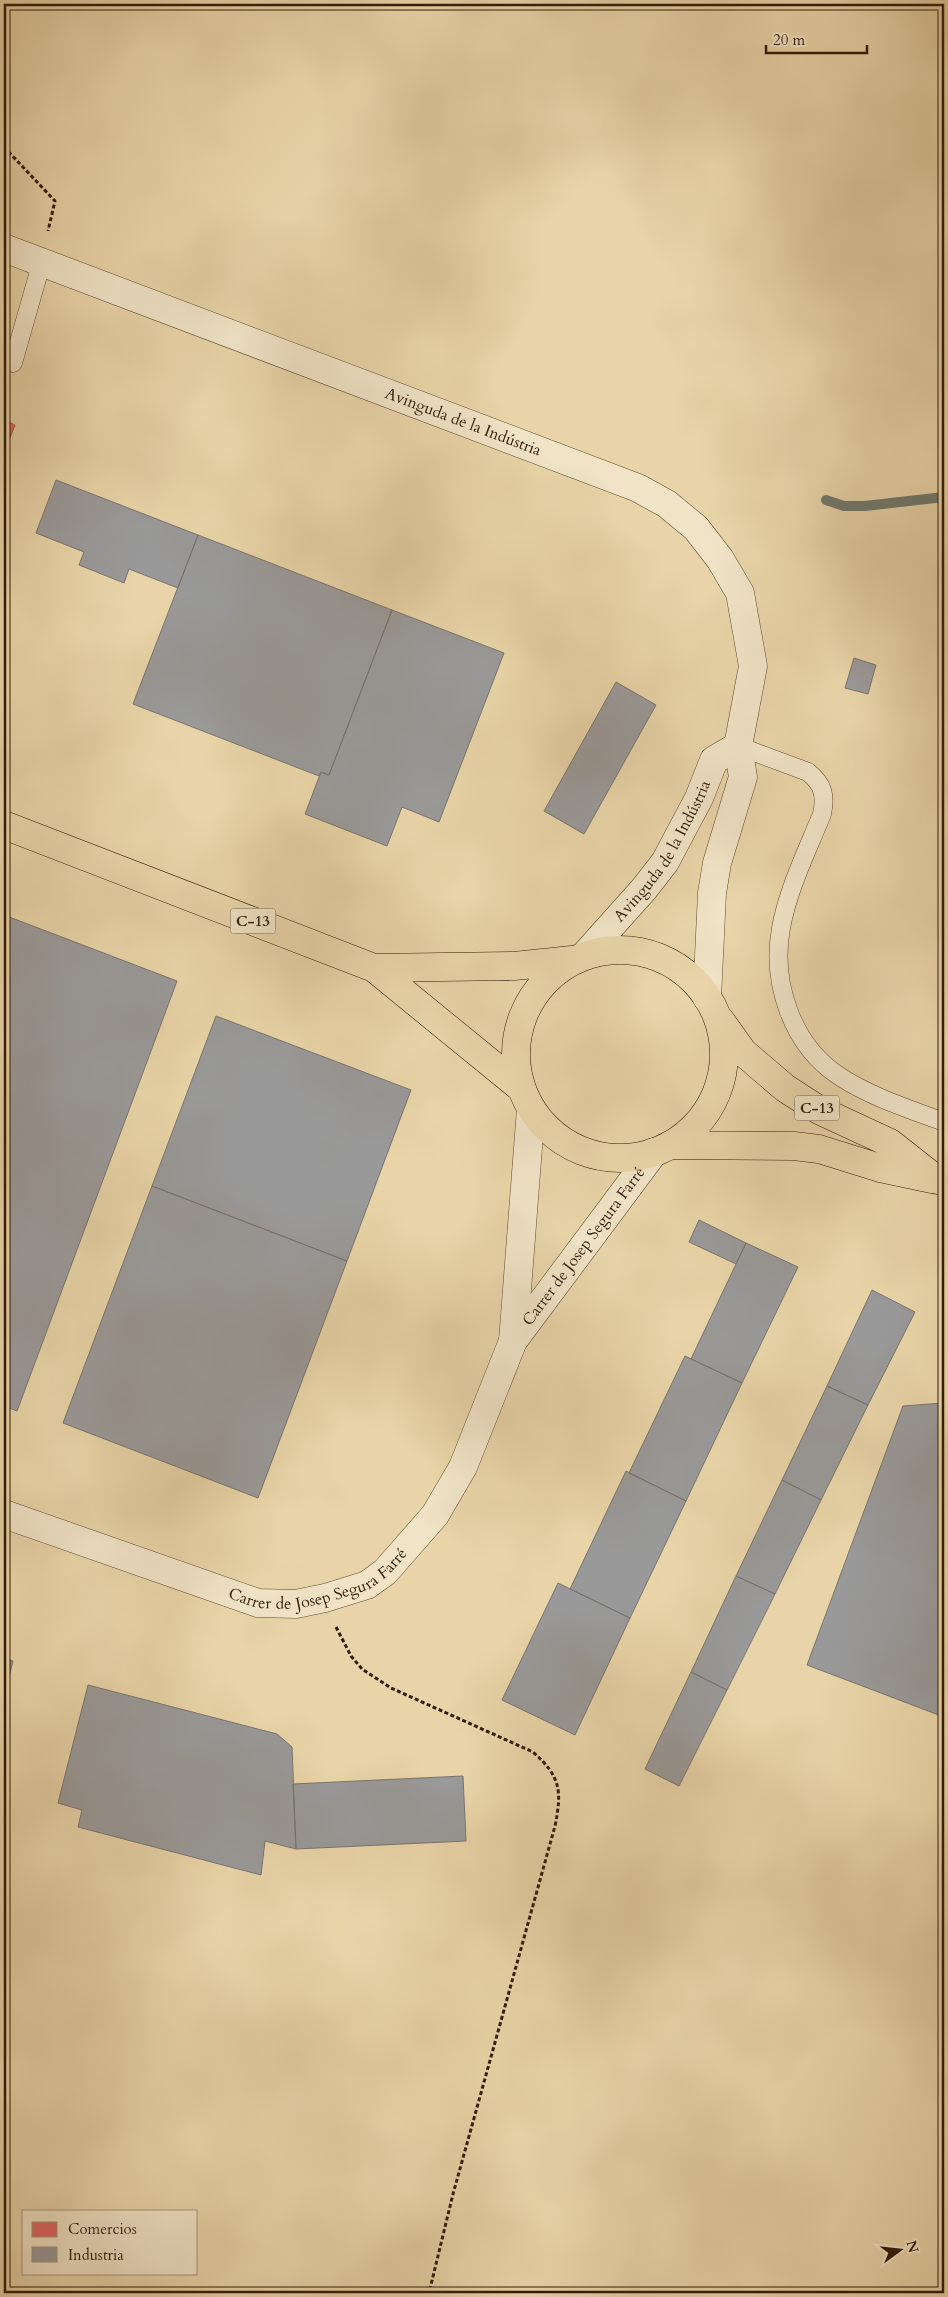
<svg xmlns="http://www.w3.org/2000/svg" width="948" height="2297" font-family="Cardo,serif">
	<style>
		.shops { fill: #e06666; stroke: #ac504a }
		.industry { fill: #999; stroke: #7a746e }
		.lines { fill: none; stroke-linecap: round; stroke-linejoin: round }
		.stream { stroke: #6f796d; stroke-width: 10 }
		.service-casing { stroke: #5f4a31; stroke-width: 19 }
		.minor-casing { stroke: #5f4a31; stroke-width: 29 }
		.primary-casing { stroke: #311c09; stroke-width: 29 }
		.path { stroke: #311c09; stroke-width: 3; stroke-dasharray: 4 2.5; stroke-linecap: butt }
		.service { stroke: #f0e3c6; stroke-width: 18 }
		.minor { stroke: #f0e3c6; stroke-width: 28 }
		.primary { stroke: #e8d4a8; stroke-width: 28 }
		.labels { text-anchor: middle; dominant-baseline: central; stroke-width: 5; stroke-linejoin: round; paint-order: stroke }
		.shield { fill: #f0e3c6; stroke: #6a5842; stroke-width: 1 }
		.shield-label { font-size: 15px; font-weight: bold; fill: #311c09 }
		.street-label { font-size: 16px; fill: #311c09; stroke: #f0e3c6 }
	</style>
	<rect width="100%" height="100%" fill="#e8d4a8"/>
	<filter id="stains"><feTurbulence type="fractalNoise" baseFrequency=".004" numOctaves="4"/><feColorMatrix values="0 0 0 0 .2 0 0 0 0 .09 0 0 0 0 .02 0 0 0 .5 -.17"/></filter>
	<radialGradient id="worn" r=".72"><stop offset=".6" stop-color="#630" stop-opacity="0"/><stop offset="1" stop-color="#630" stop-opacity=".3"/></radialGradient>
	<!-- shops -->
	<path class="shops" d="M4 420 15 425 4 453Z"/>
	<!-- industry -->
	<path class="industry" d="M56 480 198 535 178 588 129 569 124 583 79 565 84 552 36 533Z
		M198 535 392 610 329 775 321 772 319 776 133 704Z
		M392 610 504 653 439 822 402 807 387 846 305 814 321 772 329 775Z
		M854 658 876 665 868 694 845 688Z
		M616 682 656 705 584 834 544 811Z
		M4 915 177 981 17 1411 4 1406Z
		M216 1016 411 1090 347 1261 152 1186Z
		M152 1186 347 1261 258 1498 63 1423Z
		M699 1220 746 1243 736 1264 689 1242Z
		M746 1243 798 1267 742 1383 691 1359Z
		M872 1290 915 1312 868 1405 827 1386Z
		M685 1356 742 1383 686 1501 629 1473Z
		M827 1386 868 1405 821 1500 782 1480Z
		M944 1403V1717L807 1665 903 1406Z
		M626 1471 686 1501 630 1618 570 1589Z
		M782 1480 821 1500 775 1594 736 1576Z
		M736 1576 775 1594 727 1690 691 1672Z
		M558 1583 630 1618 575 1735 502 1700Z
		M4 1659 13 1661 4 1697Z
		M691 1672 727 1690 679 1786 645 1769Z
		M88 1685 277 1734 292 1747 296 1849 265 1841 261 1875 78 1827 82 1810 58 1803Z
		M463 1776 466 1841 296 1849 293 1784Z"/>
	<g class="lines">
		<!-- stream -->
		<path class="stream" d="M826 500 844 506H865L944 497"/>
		<!-- service casing -->
		<g class="service-casing">
			<path id="service" d="M4 360 13 363 42 261
				M738 746 808 772C823 784 826 795 822 814 807 851 788 889 781 928 771 983 792 1045 839 1076 871 1097 909 1109 944 1122"/>
		</g>
		<!-- minor casing -->
		<g class="minor-casing">
			<g id="minor">
				<path id="s1" d="M4 248 638 488 667 504 696 528 720 559 740 593 753 666 738 746 743 777 717 863 712 893 707 998"/>
				<path id="s2" d="M584 956 644 889 665 862 699 798 714 760 738 746"/>
				<path d="M513 1341 531 1109"/>
				<path id="s3" d="M4 1514 258 1603 296 1604 325 1598 367 1585 385 1572 435 1515 463 1467 513 1341 654 1152"/>
			</g>
		</g>
		<!-- primary casing -->
		<g class="primary-casing">
			<path id="primary" d="M4 825 374 968 521 1088
				M516 1054a104 104 0 1 1 208 0a104 104 0 1 1-208 0Z
				M374 968 514 966 572 960
				M720 1020 743 1052 785 1088 819 1110 890 1143 937 1180
				M670 1145 794 1146 819 1149 880 1168 932 1179"/>
		</g>
		<!-- path -->
		<path class="path" d="M4 147 55 201 48 231
			M336 1627 351 1656 362 1669 391 1688 533 1752C561 1777 562 1791 555 1826L453 2194 429 2293"/>
		<!-- service -->
		<use href="#service" class="service"/>
		<!-- minor -->
		<use href="#minor" class="minor"/>
		<!-- primary -->
		<use href="#primary" class="primary"/>
	</g>
	<g class="labels">
		<!-- shield labels -->
		<g class="shield">
			<rect x="230.5" y="908.5" width="45" height="25" rx="4"/>
			<rect x="794.5" y="1095.5" width="45" height="25" rx="4"/>
		</g>
		<g class="shield-label">
			<text x="253" y="921">C-13</text>
			<text x="817" y="1108">C-13</text>
		</g>
		<!-- street labels -->
		<g class="street-label">
			<text stroke="none"><textPath href="#s1" startOffset="491">Avinguda de la Indústria</textPath></text>
			<text stroke="none"><textPath href="#s2" startOffset="132">Avinguda de la Indústria</textPath></text>
			<text stroke="none"><textPath href="#s3" startOffset="788">Carrer de Josep Segura Farré</textPath></text>
			<text stroke="none"><textPath href="#s3" startOffset="335">Carrer de Josep Segura Farré</textPath></text>
		</g>
	</g>
	<!-- margin -->
	<rect width="948" height="2297" fill="none" stroke="#e8d4a8" stroke-width="20"/>
	<rect x="5" y="5" width="938" height="2287" fill="none" stroke="#311c09" stroke-width="2.5"/>
	<rect x="10" y="10" width="928" height="2277" fill="none" stroke="#311c09"/>
	<!-- legend -->
	<rect x="22" y="2210" width="175" height="65" fill="#f0e3c6" stroke="#a4937a"/>
	<rect x="32" y="2222" width="25" height="15" fill="#e06666" stroke="#a4937a"/>
	<text x="68" y="2234" font-size="15" fill="#311c09">Comercios</text>
	<rect x="32" y="2247" width="25" height="15" fill="#999999" stroke="#a4937a"/>
	<text x="68" y="2260" font-size="15" fill="#311c09">Industria</text>
	<!-- north arrow -->
	<g transform="translate(900 2250) rotate(75)" stroke="#f0e3c6" stroke-width="4" paint-order="stroke">
	<path d="M0-4L9 19L0 12L-9 19Z" fill="#311c09"/>
	<text y="-8" font-size="14" font-weight="bold" text-anchor="middle" fill="#311c09">N</text>
	</g>
	<!-- scale -->
	<path d="M766 45v8h101v-8" fill="none" stroke="#311c09" stroke-width="2.5"/>
	<text x="773" y="45" font-size="15" fill="#311c09" stroke="#f0e3c6" stroke-width="4" paint-order="stroke">20 m</text>
	<rect width="100%" height="100%" filter="url(#stains)"/>
	<rect width="100%" height="100%" fill="url(#worn)"/>
</svg>
